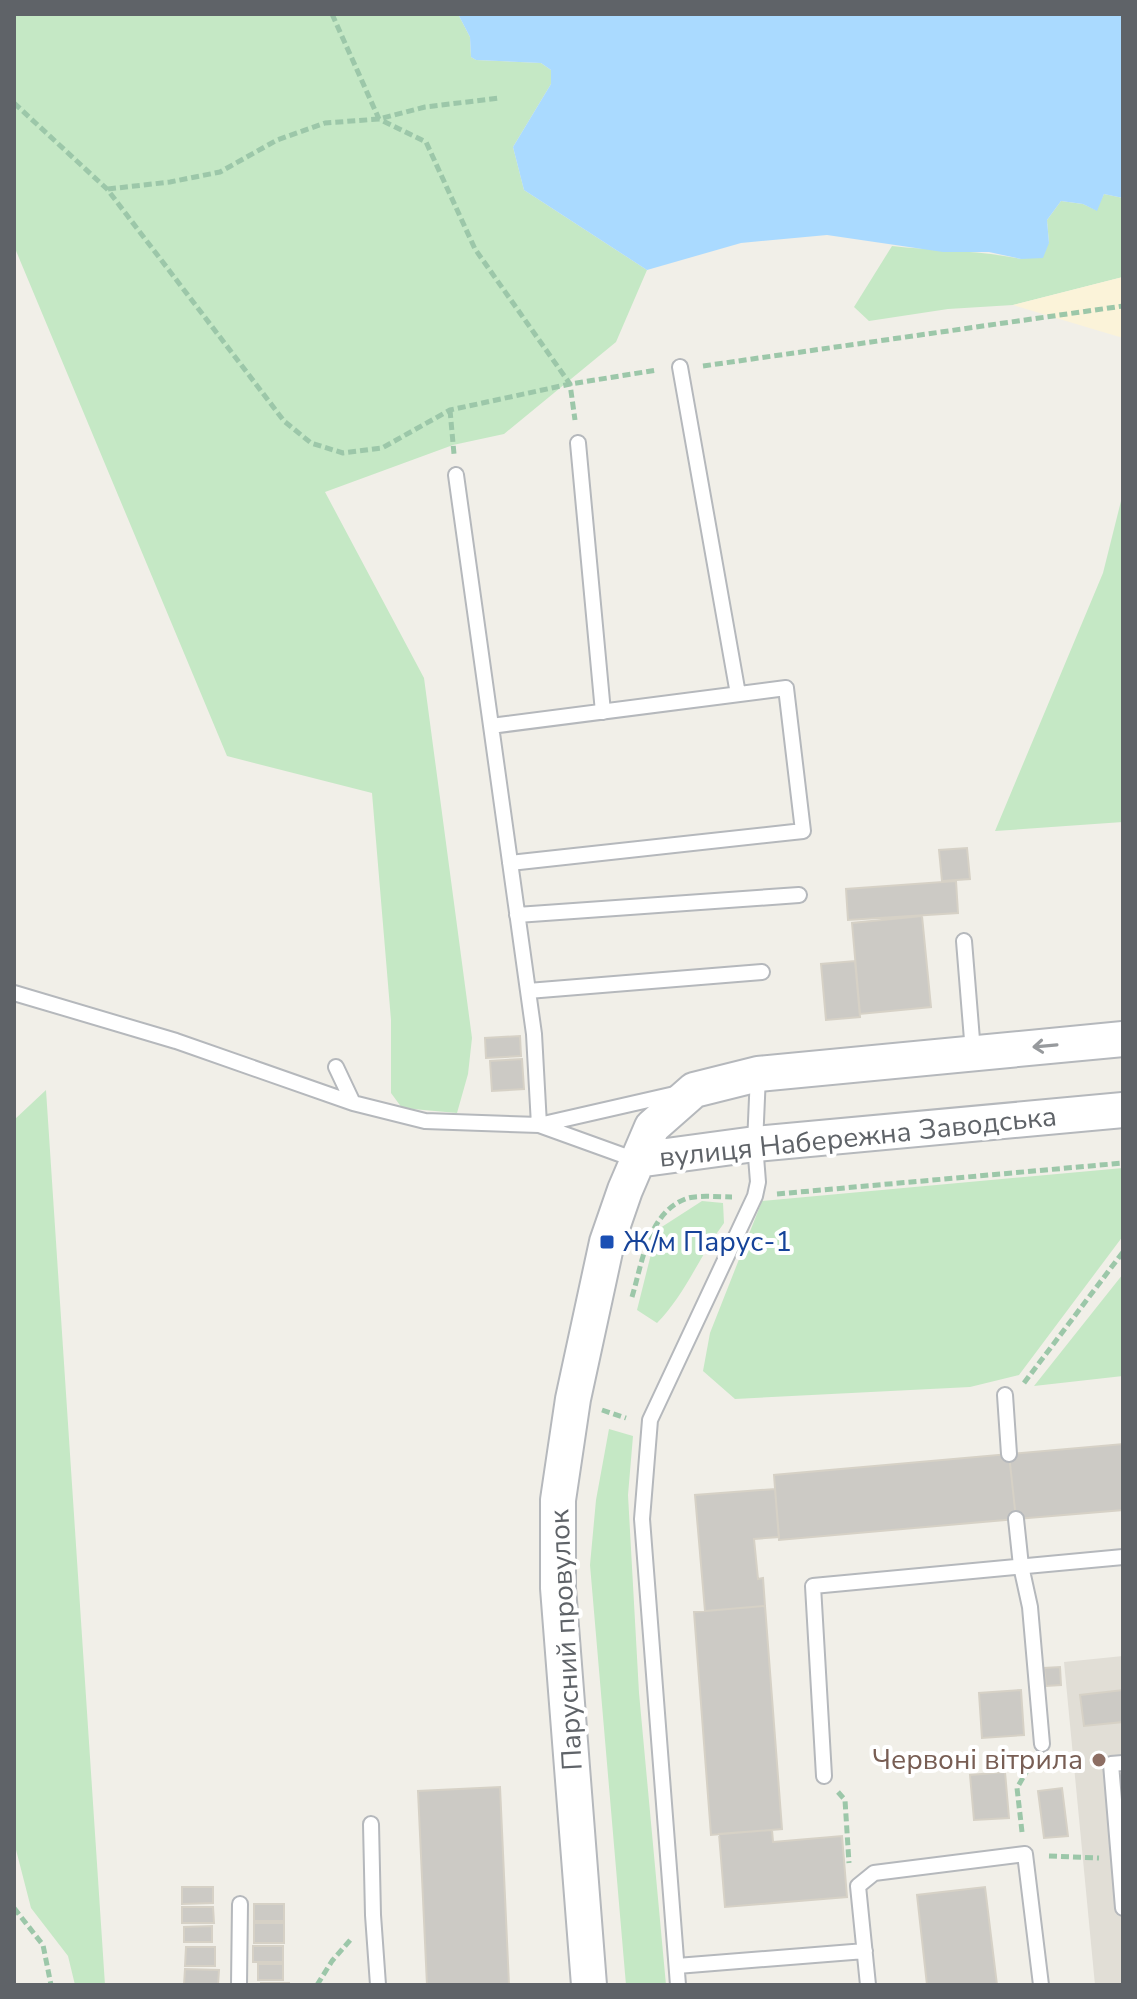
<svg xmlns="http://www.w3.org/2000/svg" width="1137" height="1999" font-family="'Nunito Sans',sans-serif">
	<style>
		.education { fill: #e1ded6 }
		.green { fill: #c5e8c5 }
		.sand { fill: #fbf3d9 }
		.water { fill: #aadaff }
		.building { fill: #cccac5; stroke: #d6d1c6; stroke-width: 2 }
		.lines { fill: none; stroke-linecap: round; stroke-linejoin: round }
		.service-casing { stroke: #b5b8bc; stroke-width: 18 }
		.tertiary-casing { stroke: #b5b8bc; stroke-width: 38 }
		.path { stroke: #9cc7a9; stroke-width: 5; stroke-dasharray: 8 4; stroke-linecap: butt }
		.service { stroke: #fff; stroke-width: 14 }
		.tertiary { stroke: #fff; stroke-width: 34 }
		.oneway { stroke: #979a9d }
		.transit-dot { fill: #1a4fb4; stroke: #fff; stroke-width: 3 }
		.education-dot { fill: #8d6e63; stroke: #fff; stroke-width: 3 }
		.labels { text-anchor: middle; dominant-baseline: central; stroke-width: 8; stroke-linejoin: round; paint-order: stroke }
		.street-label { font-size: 28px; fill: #5f6368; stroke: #fff }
		.transit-label { font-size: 28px; fill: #164399; stroke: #fff; text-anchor: start }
		.education-label { font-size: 28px; fill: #785e54; stroke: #fff; text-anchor: end }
	</style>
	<rect width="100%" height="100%" fill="#f1efe8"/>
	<!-- education -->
	<path class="education" d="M1123 1656V1985H1095L1064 1662Z"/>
	<!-- green -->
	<path class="green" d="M14 14H458L470 37 471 57 476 60 541 63 551 70V84L513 147 524 190 647 270 616 342 504 434 453 445 325 492 424 678 472 1038 468 1074 457 1113 402 1108 391 1093V1020L372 793 227 756 14 246Z
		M1104 194 1123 198V277L1013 305 948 309 869 321 854 307 892 246C935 251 979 250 1021 259L1049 243 1047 220 1061 201 1083 204 1096 210Z
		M1123 493V822L995 831 1103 573Z
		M46 1090 105 1985H75L68 1956 31 1908 14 1842V1120Z
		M1123 1168V1236L1019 1375 970 1387 735 1399 703 1371 710 1333 762 1201Z
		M702 1201 723 1203 724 1223C700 1255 685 1295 657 1323L637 1310 657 1230Z
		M1123 1274V1376L1034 1386Z
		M609 1429 633 1436 628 1495 639 1693 666 1985H626L590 1565 596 1500Z"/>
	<!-- sand -->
	<path class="sand" d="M1123 277V338L1013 305 1111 280Z"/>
	<!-- water -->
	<path class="water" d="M458 14H1123V198L1104 194 1097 211 1083 204 1061 201 1047 220 1049 243 1043 258 1021 259 989 252H943L827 235 741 243 647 270 524 190 513 147 551 84V70L541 63 476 60 471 57 470 37Z"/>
	<!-- building -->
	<path class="building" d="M967 848 970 879 942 881 939 850Z
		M956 881 958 913 848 920 846 889Z
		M922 916 931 1007 860 1014 852 923Z
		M855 961 860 1017 826 1020 821 964Z
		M520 1036 521 1056 486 1058 485 1038Z
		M522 1059 524 1089 492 1091 490 1061Z
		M1123 1444V1510L1016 1519 1009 1454Z
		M1009 1454 1016 1519 779 1540 774 1475Z
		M775 1489 779 1537 754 1539 758 1579 763 1578 765 1606 705 1611 695 1495Z
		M765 1606 782 1829 711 1835 694 1612Z
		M1060 1667 1061 1685 1046 1686 1044 1668Z
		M1021 1690 1024 1735 982 1738 979 1693Z
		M1123 1690V1722L1084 1726 1080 1695Z
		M1005 1772 1009 1818 974 1820 970 1775Z
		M500 1787 509 1985H427L418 1791Z
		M1062 1788 1068 1836 1044 1838 1038 1791Z
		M772 1830 773 1842 842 1836 847 1897 725 1907 719 1834Z
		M182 1887H213V1903L182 1904Z
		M985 1887 997 1985H927L917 1895Z
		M254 1904H284V1921H254Z
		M182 1907H213L214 1923H182Z
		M254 1923H284V1943H254Z
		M212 1926V1942H184V1927Z
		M253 1946H283V1962H253Z
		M186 1947H215V1966H185Z
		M258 1964H283V1980H258Z
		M185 1969 219 1970 218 1985H184Z
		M261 1983H289V1985H261Z"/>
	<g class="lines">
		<!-- service casing -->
		<g class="service-casing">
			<path id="service" d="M680 367 738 694
				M578 443 603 712
				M456 475 534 1034 539 1125 679 1093
				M491 726 786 688 803 831 510 863
				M517 915 799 895
				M964 941 973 1052
				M528 991 762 972
				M14 993 176 1041 353 1103
				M336 1067 353 1103 425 1121 539 1125 636 1160
				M1005 1395 1009 1454
				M1016 1519 1021 1566 1030 1607 1042 1744
				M1123 1763 1111 1764 1123 1908
				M824 1776 813 1586 1123 1557
				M371 1824 373 1915 378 1985
				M677 1966 865 1951
				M239 1985 240 1904
				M678 1985 642 1519 650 1420 755 1196 758 1182 755 1144 758 1075
				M868 1985 858 1886 874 1873 1025 1854 1041 1985"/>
		</g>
		<!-- tertiary casing -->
		<g class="tertiary-casing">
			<path id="tertiary" d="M637 1160 755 1144 1123 1110
				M589 1985 558 1588V1500L573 1399 607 1242 625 1190 652 1127 694 1090 758 1074 1123 1039"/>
		</g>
		<!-- path -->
		<path class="path" d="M332 14 379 119 426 142 475 249 570 384 575 420
			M14 103 107 189 284 421 311 443 343 453 382 448 450 410 570 384 657 370
			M108 189 170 182 220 172 277 140 325 123 379 119 425 107 500 98
			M703 366 1123 306
			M450 410 454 454
			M777 1194 1123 1163
			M632 1297C642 1264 648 1211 688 1198 700 1195 719 1197 732 1197
			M1024 1383 1123 1252
			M602 1410 626 1418
			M838 1792 845 1800 849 1863
			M1022 1832 1017 1788 1032 1762
			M1049 1856 1099 1858
			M14 1908 43 1945 51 1985
			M317 1985 332 1961 352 1938"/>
		<!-- service -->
		<use href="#service" class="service"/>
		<!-- tertiary -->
		<use href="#tertiary" class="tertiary"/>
	</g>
	<!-- one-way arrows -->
	<defs><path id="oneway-shaft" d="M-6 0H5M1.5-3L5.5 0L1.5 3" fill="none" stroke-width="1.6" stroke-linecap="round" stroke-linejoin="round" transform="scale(2)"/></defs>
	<use class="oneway" href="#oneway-shaft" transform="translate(1045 1046) rotate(175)"/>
	<!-- markers -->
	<rect class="transit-dot" x="599" y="1234" width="16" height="16" rx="4"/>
	<circle class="education-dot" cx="1099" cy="1760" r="8"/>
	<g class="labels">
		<!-- street labels -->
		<g class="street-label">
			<text transform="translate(858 1137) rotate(-6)">вулиця Набережна Заводська</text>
			<text transform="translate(566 1640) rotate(-93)">Парусний провулок</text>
		</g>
		<!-- transit labels -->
		<g class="transit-label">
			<text x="623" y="1242">Ж/м Парус-1</text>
		</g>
		<!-- education labels -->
		<g class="education-label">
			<text x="1083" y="1760">Червоні вітрила</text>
		</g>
	</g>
	<!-- border -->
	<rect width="1137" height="1999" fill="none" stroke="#5f6368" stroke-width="32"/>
</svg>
